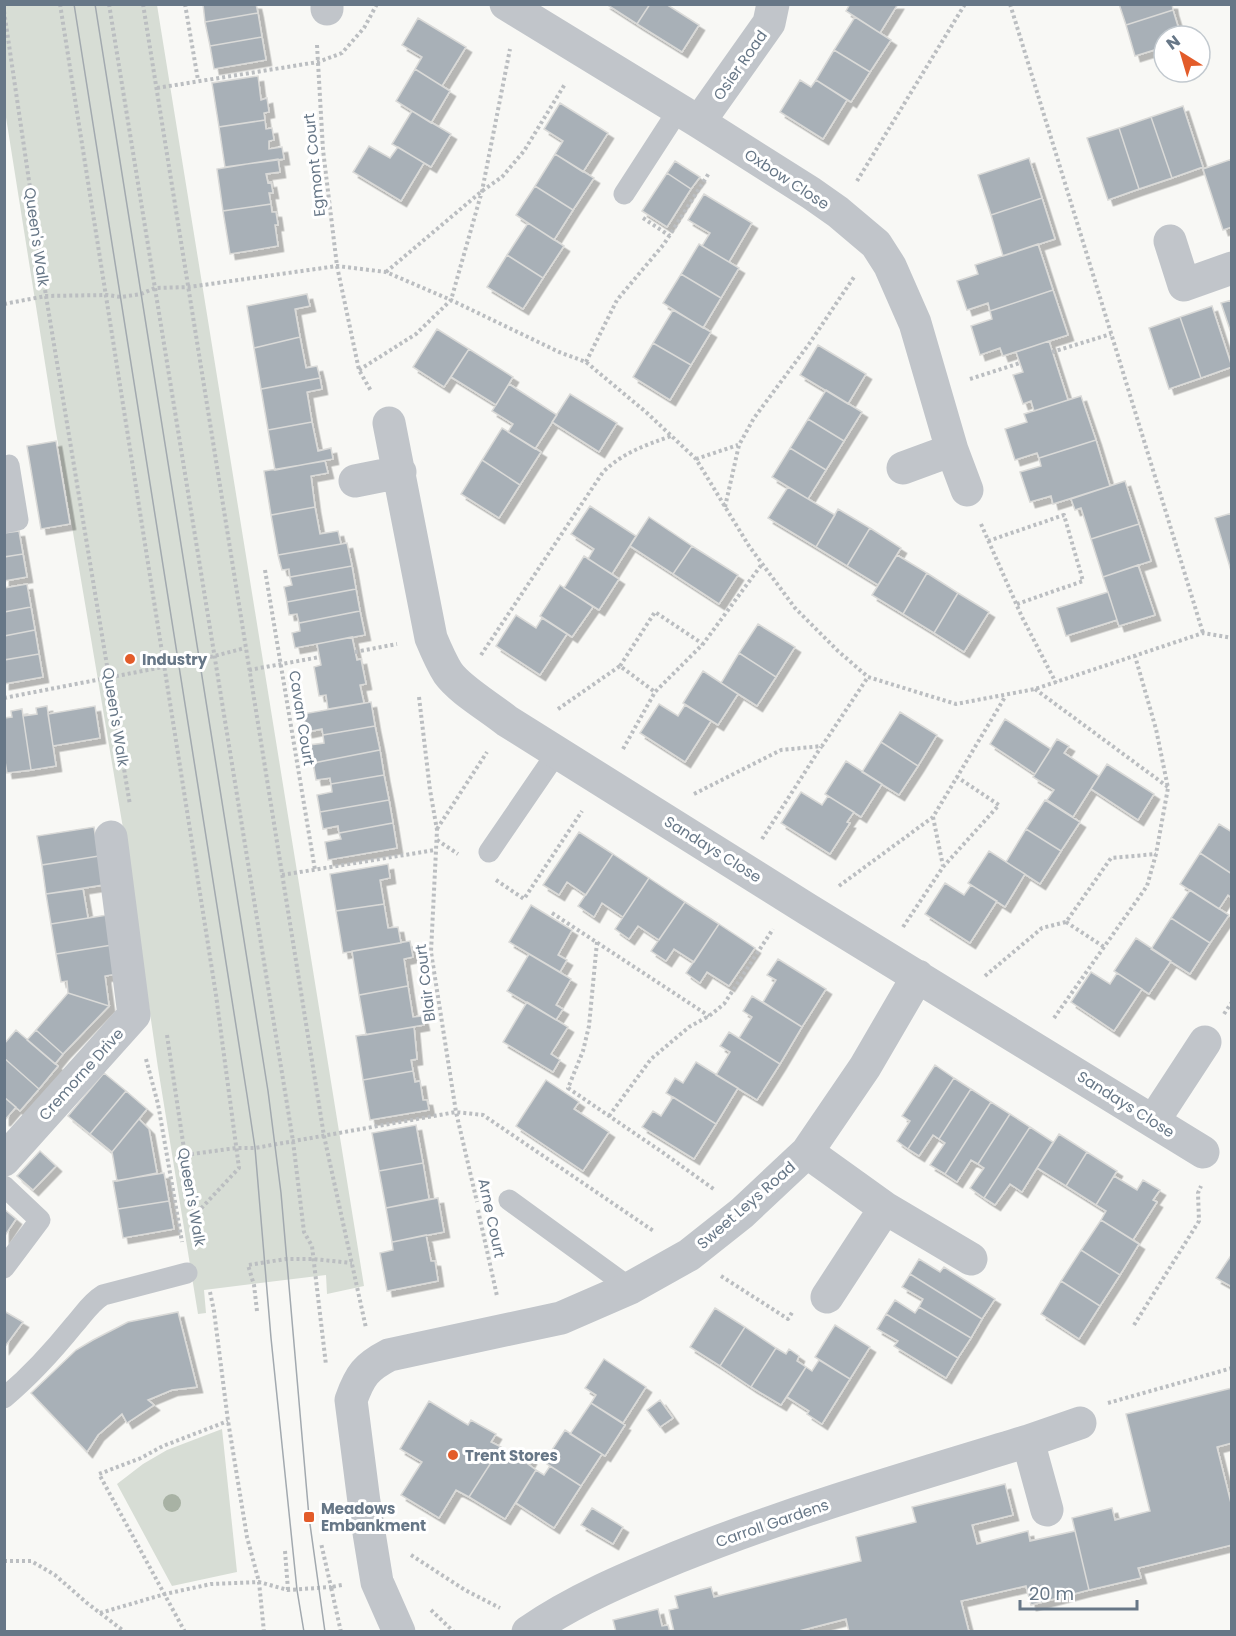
<svg xmlns="http://www.w3.org/2000/svg" width="1236" height="1636" font-family="Poppins,sans-serif">
	<style>
		.green { fill: #d7ddd5 }
		.building { fill: #a8b0b7; stroke: #dadad8; stroke-width: 1.5; filter: url(#shadow) }
		.lines { fill: none; stroke-linecap: round; stroke-linejoin: round }
		.path { stroke: #bbbec1; stroke-width: 4; stroke-dasharray: 3 3; stroke-linecap: butt }
		.lane { stroke: #c1c5ca; stroke-width: 21 }
		.street { stroke: #c1c5ca; stroke-width: 33 }
		.tram { stroke: #a2a9af; stroke-width: 1.5 }
		.tree { fill: #a8b2a4 }
		.poi-dot { fill: #e35c2a; stroke: #fff; stroke-width: 2 }
		.labels { text-anchor: middle; dominant-baseline: central; stroke-width: 6; stroke-linejoin: round; paint-order: stroke }
		.street-label { font-size: 15px; fill: #677787; stroke: #fff }
		.poi-label { font-size: 15px; font-weight: bold; fill: #677787; stroke: #fff; text-anchor: start }
	</style>
	<defs>
		<filter id="shadow"><feDropShadow dx="5.5" dy="5.5" stdDeviation="0" flood-color="#0004"/></filter>
	</defs>
	<rect width="100%" height="100%" fill="#f8f8f5"/>
	<!-- green -->
	<path class="green" d="M4 5H157L364 1286 327 1294 326 1275 204 1290 206 1313 198 1314 158 1068 123 828 55 426 5 111Z
		M222 1429 237 1572 172 1586 117 1484 143 1464 167 1450Z"/>
	<!-- building -->
	<path class="building" d="M203 4H256L258 13 205 22Z
		M606 4H650L637 24Z
		M650 4H666L699 25 682 52 637 24Z
		M850 4H898L880 33 846 11Z
		M1119 4H1172L1173 10 1126 25Z
		M1173 10 1181 36H1164V47L1135 56 1126 25Z
		M258 13 262 37 210 46 205 22Z
		M855 17 891 40 870 72 834 50Z
		M418 18 466 47 442 86 415 69 422 57 402 45Z
		M262 37 266 60 214 69 210 46Z
		M834 50 870 72 851 102 816 80Z
		M415 69 450 91 431 123 396 101Z
		M258 76 261 100 267 98 269 112 264 113 265 120 219 127 212 83Z
		M800 80 811 87 816 80 847 100 823 139 780 112Z
		M560 103 608 133 583 172 555 154 563 141 544 129Z
		M1183 106 1203 167 1172 178 1151 117Z
		M412 111 451 134 431 167 392 144Z
		M1151 117 1172 178 1139 189 1119 128Z
		M265 120 266 129 272 128 274 140 269 141V149L282 147 284 159 225 167 219 127Z
		M1119 128 1139 189 1108 200 1087 138Z
		M369 146 390 158 398 147 424 163 401 201 353 172Z
		M555 154 594 178 573 210 535 186Z
		M1029 158 1042 198 991 215 978 175Z
		M278 159 280 172 266 174 268 183 271 182 273 193H269L271 204 223 211 217 169Z
		M1232 159V227L1223 230 1203 169Z
		M675 161 700 177 691 189 667 173Z
		M667 173 691 189 667 227 642 211Z
		M535 186 573 210 554 240 516 215Z
		M704 194 752 223 729 262 702 246 710 233 688 220Z
		M1042 198 1055 239 1003 256 991 215Z
		M271 204 272 212H276L278 225H275L278 246 230 254 223 211Z
		M528 223 564 246 543 278 507 255Z
		M699 244 739 268 721 298 681 274Z
		M1038 244 1053 290 990 311 988 303 967 310 957 281 978 274 975 265Z
		M507 255 543 278 523 309 487 287Z
		M681 274 721 298 703 328 663 303Z
		M1053 290 1068 335 1003 356 1000 348 980 355 971 326 992 319 990 311Z
		M307 294 310 306 295 309 300 337 254 348 247 306Z
		M1232 300V336L1221 303Z
		M1212 306 1232 367 1201 378 1180 317Z
		M673 310 711 332 691 365 653 343Z
		M1180 317 1201 378 1169 389 1149 328Z
		M437 329 469 349 444 387 413 367Z
		M300 337 306 368 317 366 320 378 261 389 254 348Z
		M1049 341 1068 400 1034 411 1031 401 1023 404 1013 375 1023 372 1016 352Z
		M653 343 691 365 670 400 633 377Z
		M818 345 866 374 848 404 800 375Z
		M469 349 513 377 496 405 451 377Z
		M320 378 322 389 307 392 312 422 268 430 261 389Z
		M509 384 557 415 535 449 508 432 513 424 492 411Z
		M826 390 862 412 844 441 808 419Z
		M570 394 617 423 599 452 552 422Z
		M1081 396 1096 440 1039 458 1037 453 1015 460 1005 429 1027 422 1024 414Z
		M808 419 844 441 826 470 790 448Z
		M312 422 318 451 331 448 333 459 275 470 268 430Z
		M502 428 541 452 520 485 482 460Z
		M1096 440 1110 486 1053 504 1051 496 1030 502 1020 472 1041 466 1039 458Z
		M56 441 70 524 41 529 27 446Z
		M790 448 826 470 808 499 772 477Z
		M482 460 520 485 499 518 461 494Z
		M325 461 328 473 311 476 315 507 271 515 264 471Z
		M1125 481 1139 524 1091 539 1081 508 1075 510 1071 499Z
		M788 487 835 515 816 547 768 518Z
		M590 506 636 536 612 574 588 559 594 549 571 534Z
		M315 507 320 534 338 531 341 544 278 555 271 515Z
		M838 509 870 528 847 566 816 547Z
		M1232 513V574L1215 518Z
		M649 517 692 546 673 574 630 546Z
		M1139 524 1151 561 1103 577 1091 539Z
		M870 528 901 548 878 585 847 566Z
		M19 531 23 554 4 557V533Z
		M347 543 352 566 290 577 289 569 282 570 278 555Z
		M692 546 738 575 719 604 673 574Z
		M23 554 27 577 4 581V557Z
		M897 555 927 573 903 614 872 595Z
		M584 556 619 579 599 610 564 588Z
		M1138 565 1155 615 1119 626 1103 577Z
		M352 566 356 589 287 602 284 587 292 585 290 577Z
		M927 573 958 593 934 633 903 614Z
		M27 584 31 607 4 612V588Z
		M560 585 593 607 572 637 540 616Z
		M356 589 360 611 299 623 297 614 289 615 287 602Z
		M1108 592 1117 620 1066 636 1057 608Z
		M958 593 989 612 964 652 934 633Z
		M31 607 35 630 4 636V612Z
		M360 611 365 635 295 648 292 633 300 631 299 623Z
		M516 615 536 628 542 618 567 634 540 675 496 646Z
		M758 624 795 647 776 677 739 653Z
		M35 630 39 654 4 660V636Z
		M352 637 357 660 361 659 366 684 360 685 364 703 328 709 326 695 319 696 314 667 321 665 317 644Z
		M739 653 776 677 757 706 721 683Z
		M39 654 43 677 4 684V660Z
		M703 671 738 694 718 725 683 703Z
		M371 702 375 726 323 735 322 729 307 732 303 714Z
		M659 704 678 716 685 705 711 721 685 762 640 733Z
		M47 706 56 766 31 770 23 716 37 714 36 708Z
		M95 706 100 738 53 746 48 714Z
		M22 709 31 770 7 773 4 756V718L12 717 11 711Z
		M900 712 937 735 918 766 881 742Z
		M1005 719 1051 749 1035 774 990 744Z
		M375 726 380 750 313 763 309 745 324 743 323 735Z
		M1057 739 1069 746 1064 753 1099 776 1073 817 1047 800 1054 790 1033 777Z
		M881 742 918 766 899 795 862 772Z
		M380 750 384 775 331 784 330 778 316 780 313 763Z
		M846 761 882 784 861 817 825 794Z
		M1107 764 1154 794 1138 820 1091 789Z
		M384 775 389 800 320 812 317 795 332 792 331 784Z
		M801 792 822 805 828 796 854 812 847 822 850 823 830 854 781 823Z
		M389 800 393 823 339 833 338 826 323 829 320 812Z
		M1045 800 1080 822 1061 851 1026 829Z
		M393 823 397 848 328 860 325 842 341 839 339 833Z
		M1219 824 1232 832V874L1200 853Z
		M94 827 99 856 42 865 37 836Z
		M1026 829 1061 851 1040 884 1006 862Z
		M579 832 613 854 586 895 567 882 559 895 543 885Z
		M989 851 1025 874 1005 907 968 883Z
		M1200 853 1232 874V898L1228 895 1219 909 1180 884Z
		M613 854 649 878 623 917 602 903 594 917 578 906Z
		M99 856 103 885 46 894 42 865Z
		M388 864 390 878 380 880 384 904 336 911 330 874Z
		M649 878 685 902 659 940 638 926 629 939 615 929Z
		M945 883 964 895 971 885 997 901 970 943 925 914Z
		M83 889 88 918 51 924 46 894Z
		M1190 890 1229 915 1210 943 1171 918Z
		M685 902 719 924 694 962 674 949 666 961 651 951Z
		M384 904 388 928 398 927 401 943 343 953 336 911Z
		M531 905 572 930 558 955 567 960 560 972 509 942Z
		M107 915 112 945 56 954 51 924Z
		M1171 918 1210 943 1190 974 1151 949Z
		M719 924 755 948 729 986 707 972 700 983 686 973Z
		M1136 938 1171 961 1149 994 1114 971Z
		M410 941 413 957 404 959 408 986 359 995 352 951Z
		M112 945 117 974 105 976 109 1006 68 993 67 981 61 982 56 954Z
		M529 954 571 979 556 1005 563 1009 556 1020 507 991Z
		M778 959 826 989 802 1027 763 1002 776 980 767 975Z
		M1091 972 1110 984 1117 973 1142 989 1114 1031 1071 1002Z
		M408 986 413 1017 422 1016 424 1025 366 1035 359 995Z
		M68 993 109 1006 63 1054 36 1030Z
		M752 996 802 1027 780 1064 739 1038 752 1017 743 1011Z
		M527 1002 568 1027 551 1054 560 1060 553 1072 503 1042Z
		M414 1027 417 1059 411 1060 413 1071 363 1080 356 1036Z
		M16 1030 58 1066 39 1089 4 1058V1044Z
		M36 1030 63 1054 55 1064 27 1040Z
		M729 1032 780 1064 757 1100 716 1075 730 1052 720 1046Z
		M4 1058 39 1089 20 1111 4 1097Z
		M696 1062 738 1088 716 1124 666 1093 675 1078 683 1083Z
		M935 1065 954 1078 908 1149 897 1141 910 1121 902 1116Z
		M413 1071 415 1082 420 1081 423 1100H427L429 1110 370 1120 363 1080Z
		M104 1073 126 1091 90 1134 68 1116Z
		M954 1078 971 1089 939 1139 933 1135 919 1156 908 1149Z
		M546 1080 579 1102 574 1109 609 1132 583 1171 516 1126Z
		M971 1089 991 1102 945 1174 930 1165 945 1143 939 1139Z
		M126 1091 147 1109 112 1152 90 1134Z
		M4 1097 16 1107 5 1120H4Z
		M673 1097 716 1124 694 1159 642 1127 653 1111 661 1116Z
		M991 1102 1010 1114 978 1164 971 1160 957 1182 945 1174Z
		M1010 1114 1030 1127 984 1198 970 1188 984 1168 978 1164Z
		M139 1119 149 1129 157 1173 117 1181 112 1152Z
		M416 1125 423 1163 379 1171 372 1133Z
		M1030 1127 1053 1142 1022 1192 1010 1184 995 1205 984 1198Z
		M1059 1134 1087 1152 1066 1186 1037 1168Z
		M40 1151 56 1166 33 1190 17 1176Z
		M1087 1152 1117 1171 1096 1205 1066 1186Z
		M423 1163 429 1199 386 1208 379 1171Z
		M164 1173 169 1201 118 1209 113 1181Z
		M1114 1176 1137 1190 1143 1180 1160 1190 1153 1200 1157 1202 1133 1240 1101 1220 1106 1211 1096 1205Z
		M438 1198 444 1232 392 1242 386 1208Z
		M169 1201 174 1229 123 1238 118 1209Z
		M4 1209 16 1219 4 1237Z
		M1101 1220 1139 1244 1120 1275 1081 1250Z
		M426 1235 431 1261H435L438 1281 387 1291 380 1253 393 1250 392 1242Z
		M1081 1250 1120 1275 1100 1306 1061 1281Z
		M1232 1254V1287L1216 1278Z
		M919 1259 940 1272 944 1267 995 1299 982 1319 910 1274Z
		M910 1274 982 1319 971 1338 919 1307 923 1299 902 1287Z
		M1061 1281 1100 1306 1079 1339 1041 1314Z
		M895 1300 915 1313 919 1307 971 1338 958 1358 886 1314Z
		M715 1308 745 1327 720 1366 690 1347Z
		M4 1311 23 1322 4 1348Z
		M178 1312 197 1387 172 1390 148 1400 154 1405 127 1423 122 1414 98 1435 87 1452 31 1393 76 1350 93 1340 128 1322Z
		M886 1314 958 1358 946 1378 894 1346 898 1341 877 1329Z
		M835 1325 870 1347 850 1379 815 1357Z
		M745 1327 776 1348 751 1387 720 1366Z
		M776 1348 786 1354 789 1349 799 1356 797 1361 806 1367 781 1405 751 1387Z
		M604 1359 646 1387 623 1423 591 1403 596 1395 585 1388Z
		M819 1360 850 1379 822 1424 807 1414 809 1411 787 1397 806 1367 812 1371Z
		M1232 1388V1443L1217 1447 1232 1507V1545L1138 1568 1141 1578 1089 1590 1072 1518 1112 1508 1115 1520 1150 1511 1126 1414Z
		M660 1400 673 1418 660 1427 647 1410Z
		M429 1401 468 1425 471 1420 496 1434 491 1442 501 1447 469 1497 456 1490 439 1518 401 1495 422 1462 400 1449Z
		M591 1403 625 1425 605 1456 570 1434Z
		M565 1430 602 1454 581 1486 544 1462Z
		M501 1447 514 1456 517 1451 531 1459 528 1464 536 1470 505 1519 469 1497Z
		M550 1466 581 1486 554 1528 516 1503 536 1470 544 1475Z
		M1005 1484 1013 1515 972 1525 977 1544 1028 1531 1030 1541 1075 1531 1089 1590 1031 1605 1026 1586 961 1601 969 1632H849L846 1619 795 1632H674L669 1610 678 1608 675 1596 711 1587 714 1597 861 1561 856 1537 916 1522 912 1507Z
		M592 1508 623 1527 613 1544 581 1525Z
		M658 1609 662 1626 668 1625 670 1632H616L613 1620Z"/>
	<g class="lines">
		<!-- path -->
		<path class="path" d="M60 4 216 995 239 1168 194 1216
			M109 4 293 1141 304 1232 312 1246 326 1365
			M143 4 324 1136 366 1328
			M185 4 198 80
			M1010 4 1203 633
			M4 11 46 296 130 805
			M317 45 323 150 337 266 359 370 371 391
			M157 88 318 62 342 53 364 28 377 4
			M857 181 965 4
			M643 218 670 236
			M386 272 482 191 502 177 524 151 565 84
			M4 304 46 296 107 295 121 297 141 294 155 288 189 287 337 266 386 272 451 300 559 352 586 362 647 413 696 459 749 546 795 608 838 651 868 677 956 704 1035 689 1203 633 1232 638
			M1052 352 1111 334
			M586 362 617 300 664 244 709 173
			M359 370 416 334 451 300 482 191 510 49
			M970 379 1020 363
			M696 459 738 445
			M725 507 739 445 754 418 809 344 854 277
			M981 524 1022 617 1056 683
			M988 541 1064 515 1083 581 1017 604
			M265 570 315 870
			M355 652 397 644
			M481 655 603 472C624 452 644 446 671 436
			M620 666 655 612 703 644
			M249 670 320 657
			M1035 689 1168 787
			M419 697 430 790 437 830 431 952 456 1112 477 1202
			M4 698 199 660 245 648
			M558 709 620 666 655 692
			M623 749 655 692 703 644 762 564
			M694 794 781 750 822 746 868 677
			M933 817 943 866
			M437 829 487 752
			M762 839 821 747
			M437 840 458 854
			M282 875 435 850
			M496 880 524 899 582 811
			M839 886 933 817 1005 697
			M552 913 709 1016
			M1066 922 1104 947
			M903 927 943 867 999 805 957 777
			M597 942 589 1026 583 1051 568 1088 662 1152 715 1190
			M985 976 1042 928 1066 922 1111 858 1156 854
			M1224 1014 1232 1002
			M1054 1018 1147 886 1156 854 1168 788 1156 729 1135 656
			M167 1035 194 1216 200 1247
			M146 1059 158 1104 182 1242
			M609 1116 651 1059 689 1027 709 1016 724 1004 773 929
			M185 1155 236 1148H255L456 1112 483 1115 655 1232
			M478 1210 497 1296
			M721 1276 788 1319 793 1311
			M210 1292 214 1311 228 1421 247 1537 259 1582 264 1632
			M257 1311 254 1285 248 1265 286 1259H313L352 1263
			M1134 1325 1199 1221 1198 1193 1201 1186
			M1108 1403 1232 1368
			M285 1551 288 1590
			M411 1555 465 1590 500 1608
			M4 1561H31L55 1575 87 1603 125 1632
			M431 1610 454 1632
			M100 1613 165 1594 211 1584 259 1582 288 1590 331 1587 321 1543
			M185 1632 99 1474 141 1458 163 1446 228 1421
			M341 1632 331 1587 342 1585"/>
		<!-- lane -->
		<path class="lane" d="M624 194 679 109
			M4 523 18 520 9 465
			M489 852 558 751
			M4 1186 40 1220 4 1268
			M509 1200 630 1288
			M4 1398C29 1377 53 1351 74 1325 84 1314 90 1303 103 1295L187 1273"/>
		<!-- street -->
		<path class="street" d="M327 4V9
			M506 4 699 122 811 193 838 212 876 244 890 266 915 323 952 450 967 490
			M699 122 769 23 773 4
			M1170 241 1184 285 1232 268
			M389 423 431 638C436 650 441 662 448 673 460 690 490 707 507 721L807 909 1203 1152
			M903 468 952 450
			M355 481 400 472
			M1154 1120 1205 1042
			M807 1152 885 1208 971 1259
			M4 1160 134 1015 111 837
			M827 1297 885 1208
			M1028 1441 1080 1423
			M399 1632 377 1582 364 1502 351 1400C360 1375 366 1367 389 1355L561 1318 630 1288 689 1255 742 1213 807 1152 865 1067 918 976
			M528 1632C574 1600 627 1578 678 1557 792 1511 911 1477 1028 1441L1047 1510"/>
		<!-- tram -->
		<path class="tram" d="M74 4 247 1095 255 1148 271 1338 297 1590 304 1632
			M95 4 268 1091 281 1193 309 1517 325 1632"/>
	</g>
	<!-- trees -->
	<circle class="tree" cx="172" cy="1503" r="9"/>
	<!-- markers -->
	<g class="poi-dot">
		<circle cx="130" cy="659" r="6"/>
		<circle cx="453" cy="1455" r="6"/>
		<rect x="303" y="1511" width="12" height="12" rx="3"/>
	</g>
	<g class="labels">
		<!-- street labels -->
		<g class="street-label">
			<text transform="translate(740 65) rotate(-55)">Osier Road</text>
			<text transform="translate(314 165) rotate(-96)">Egmont Court</text>
			<text transform="translate(787 179) rotate(33)">Oxbow Close</text>
			<text transform="translate(37 237) rotate(82)">Queen's Walk</text>
			<text transform="translate(116 717) rotate(81)">Queen's Walk</text>
			<text transform="translate(302 718) rotate(81)">Cavan Court</text>
			<text transform="translate(713 849) rotate(32)">Sandays Close</text>
			<text transform="translate(425 983) rotate(-97)">Blair Court</text>
			<text transform="translate(81 1074) rotate(-48)">Cremorne Drive</text>
			<text transform="translate(1126 1104) rotate(32)">Sandays Close</text>
			<text transform="translate(192 1197) rotate(80)">Queen's Walk</text>
			<text transform="translate(746 1205) rotate(-41)">Sweet Leys Road</text>
			<text transform="translate(492 1218) rotate(78)">Arne Court</text>
			<text transform="translate(772 1523) rotate(-19)">Carroll Gardens</text>
		</g>
		<!-- poi labels -->
		<g class="poi-label">
			<text x="142" y="659">Industry</text>
			<text x="465" y="1455">Trent Stores</text>
			<text x="321" y="1508">Meadows<tspan x="321" dy="17">Embankment</tspan></text>
		</g>
	</g>
	<!-- border -->
	<rect width="1236" height="1636" fill="none" stroke="#677787" stroke-width="12"/>
	<!-- north arrow -->
	<g transform="translate(1182 54) rotate(323)"><circle r="28" fill="#ffffff" stroke="#c2c9cf" stroke-width="1.5"/>
	<path d="M0-4.5L10 22L0 15L-10 22Z" fill="#e35c2a"/>
	<text y="-9" font-size="16" font-weight="bold" text-anchor="middle" fill="#677787">N</text>
	</g>
	<!-- scale -->
	<path d="M1020 1600v9h117v-9" fill="none" stroke="#677787" stroke-width="3"/>
	<text x="1029" y="1600" font-size="18" fill="#677787" stroke="#ffffff" stroke-width="4.5" paint-order="stroke">20 m</text>
</svg>
